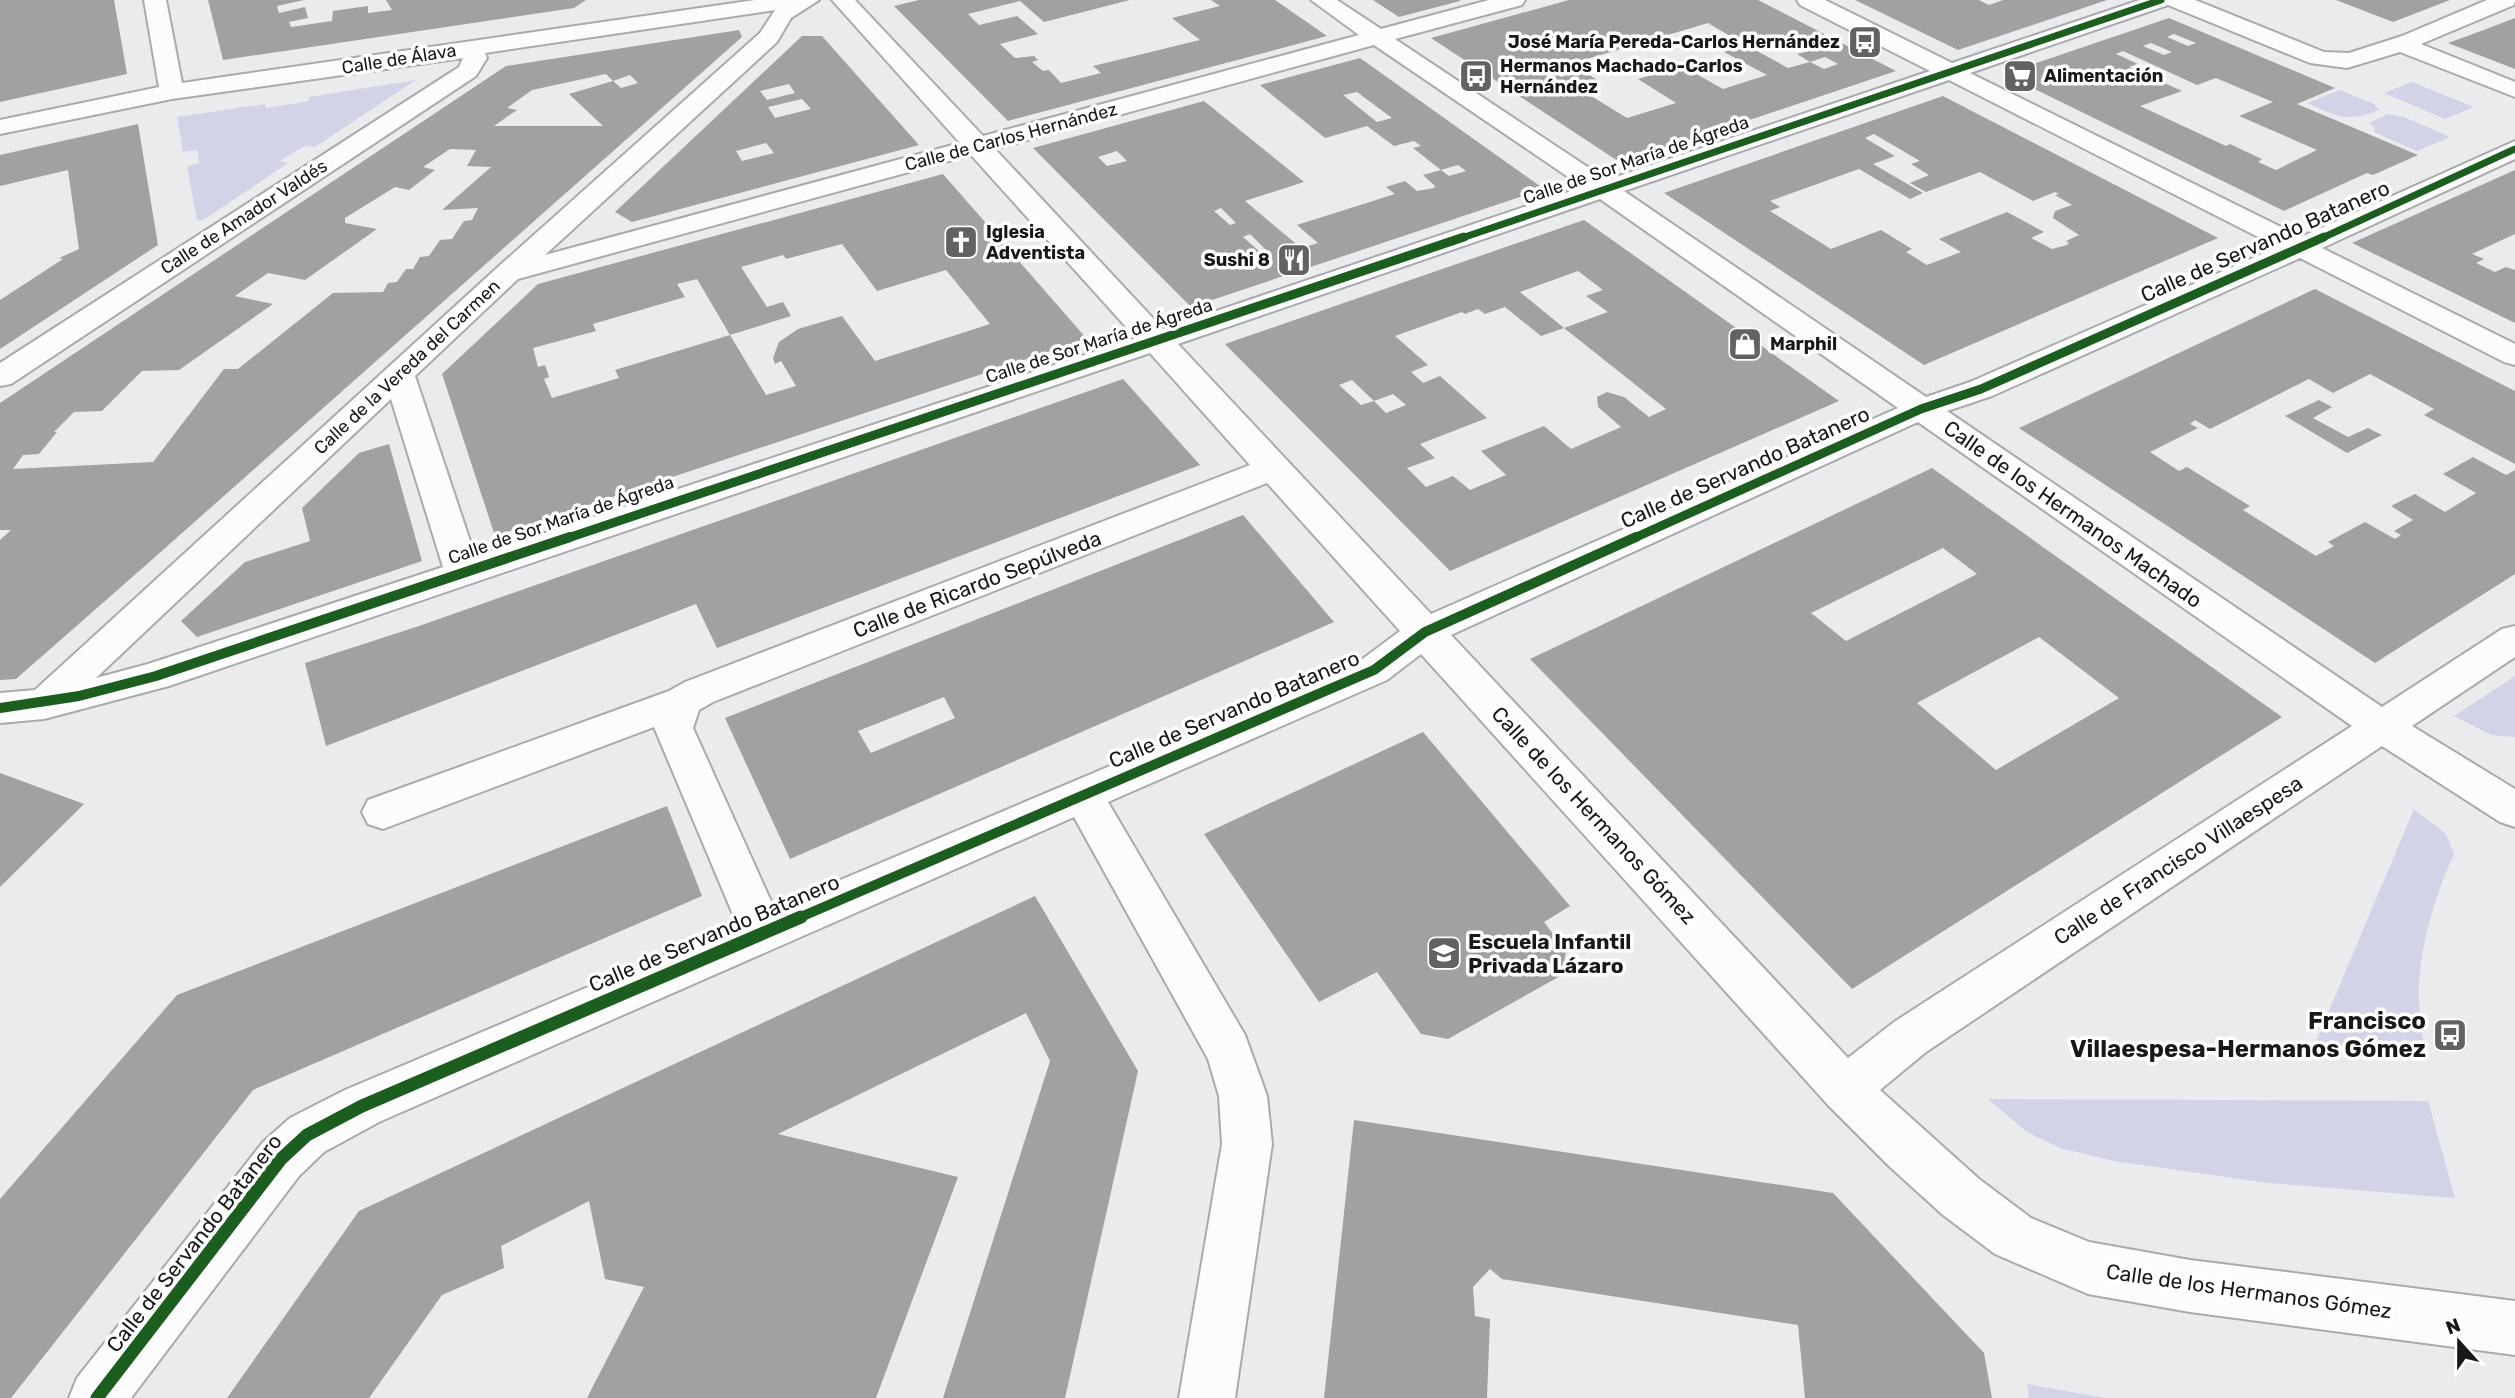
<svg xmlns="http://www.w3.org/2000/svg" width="2515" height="1398" font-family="Rubik,sans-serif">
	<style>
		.green { fill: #d3d3e8 }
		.building { fill: #a0a1a3; fill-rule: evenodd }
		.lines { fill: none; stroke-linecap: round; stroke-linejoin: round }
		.minor-casing { stroke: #a9aaac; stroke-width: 4 }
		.minor { fill: #fcfcfc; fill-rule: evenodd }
		.cycleway-far3-casing { stroke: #fff; stroke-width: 10 }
		.cycleway-far2-casing { stroke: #fff; stroke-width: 12 }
		.cycleway-far1-casing { stroke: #fff; stroke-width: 15 }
		.cycleway-casing { stroke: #fff; stroke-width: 18 }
		.cycleway-far3 { stroke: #1b5e20; stroke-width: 7 }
		.cycleway-far2 { stroke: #1b5e20; stroke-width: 9 }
		.cycleway-far1 { stroke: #1b5e20; stroke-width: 10 }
		.cycleway { stroke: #1b5e20; stroke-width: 13 }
		.labels { text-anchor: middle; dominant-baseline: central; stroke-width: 7; stroke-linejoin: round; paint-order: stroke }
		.far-poi-label { font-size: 18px; font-weight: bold; fill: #171819; stroke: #fff; text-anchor: start }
		.far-street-label { font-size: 18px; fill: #171819; stroke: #fff }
		.street-label { font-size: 21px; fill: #171819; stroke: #fff }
		.poi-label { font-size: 21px; font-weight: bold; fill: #171819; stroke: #fff; text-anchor: start }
		.near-poi-label { font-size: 24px; font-weight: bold; fill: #171819; stroke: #fff; text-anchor: end }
	</style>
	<rect width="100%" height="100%" fill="#eaebed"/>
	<!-- green -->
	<path class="green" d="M416 80 315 147 305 146 279 161 288 163 203 220H197L187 166 199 163 197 150 183 152 177 117 265 104 266 108 309 101V97Z
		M2412 82 2474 107 2445 119 2384 93Z
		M2340 90 2374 104 2379 110C2348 123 2336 116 2307 103Z
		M2388 114 2404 117 2450 137 2417 151 2374 132 2375 128 2369 123Z
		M2515 676V737L2491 735 2454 716Z
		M2414 809 2446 834 2454 854C2436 893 2421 942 2419 985 2418 1006 2422 1029 2424 1050L2314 1046Z
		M1988 1099 2428 1101 2455 1198 2268 1183 2114 1161 2060 1148 2027 1132Z
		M2027 1384 2105 1398H2029Z"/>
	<!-- building -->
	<path class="building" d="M0 0H114L127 74 0 102Z
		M208 0H304L277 6 279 13 305 7 308 18 289 22 291 27 332 21 333 11 368 6V13L392 10 386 0H586L574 8 223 60Z
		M919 0H1130L1044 22 1020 1 968 14 979 25 1017 16 1038 34 1000 44 1015 58 1034 56 1038 60 1032 62 1043 71 1049 70 1061 83 1101 73 1093 66 1200 40 1172 18 1220 6 1211 0H1275L1327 36 1008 121 894 6Z
		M1373 0H1460V1L1399 17Z
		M1569 0H1758L1896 71 1621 163 1431 38ZM1708 23 1735 39 1754 33 1779 45 1791 41 1809 51 1797 54 1810 62 1788 68 1746 45 1724 52 1767 75 1723 89 1682 66 1638 79 1676 103 1627 118 1575 86 1597 80 1582 70 1561 77 1550 70ZM1825 57 1838 64 1824 69 1810 62Z
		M1855 0H1979L1989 5 2003 0H2107L1958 50Z
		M2336 0H2450L2393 22Z
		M2169 18 2335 88 2297 104 2418 155 2373 175 2367 173 2284 211 2004 74ZM2174 34 2196 43 2188 46 2167 37ZM2151 43 2172 52 2164 55 2143 46ZM2123 51 2197 85 2216 78 2273 102 2239 116 2317 150 2276 170 2258 162 2262 159 2230 144 2226 146 2140 106 2182 91 2129 67 2138 64 2116 54Z
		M2515 18V69L2448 43 2481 31Z
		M739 30 742 37 146 565 16 679 0 680V540L11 530H0V403L506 66ZM606 74 613 81 569 94 603 126H494L517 110 507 108 532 90ZM630 75 638 83 621 88 613 81ZM450 149 476 150 467 166 491 167 442 210 478 208 472 220 464 221 452 239 440 240 429 256 420 257 413 269H406L397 282 388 283 383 292 333 293 238 369H224L153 462 13 469 23 455 39 454 57 432H54L74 412 102 411 142 371 179 370 273 304 235 296 268 273 305 280 377 229 345 223V218L395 187 409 190 435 170 423 167Z
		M802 36H822L919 145 632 222 615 212ZM789 84 795 93 767 100 760 91ZM802 99 811 109 775 118 768 107ZM766 143 774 153 742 161 736 151Z
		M1360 58 1544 189 1191 307 1033 148 1204 101 1304 182 1245 201 1301 248 1318 243 1297 225 1395 194 1386 187 1405 181 1417 191 1434 188 1435 186 1423 175 1441 170 1413 148 1421 146 1414 141 1394 146 1367 126 1325 138 1260 85ZM1357 92 1392 118 1377 122 1343 95ZM1117 151 1127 161 1107 166 1098 157ZM1458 165 1466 171 1449 176 1441 170ZM1221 208 1236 223 1230 225 1214 211ZM1250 234 1266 250 1260 252 1243 237Z
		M1943 96 1966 108 2218 238 1924 365 1664 193ZM1874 134 1920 161 1911 164 1929 175 1910 183 1926 192 1980 172 2033 201 2055 192 2059 194 2055 195 2072 205 2055 211 2053 218 2079 235 2066 241 2069 243 2067 245 2052 249 2031 238 2044 232 2007 212 1939 239 1961 252 1927 265 1906 252 1912 249 1881 230 1831 249 1770 211 1780 207 1770 201 1859 169 1910 199 1923 193 1873 164 1895 156 1865 138Z
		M138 124 158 245 0 349V300L63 259 59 258 79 249 68 170 0 186V155Z
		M2515 170V234L2472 254 2484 259 2476 263 2495 272 2506 267 2515 270V323L2352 243Z
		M943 174 1087 339 495 536 442 374 538 284ZM842 244 877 291 946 270 990 324 875 361 842 316 798 329 779 342 773 358 775 364 781 361 796 386 766 395 730 335 791 316 783 302 767 307 741 267 783 255 786 259ZM697 279 730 335 615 370 619 378 552 398 544 379 549 377 545 365 538 367 533 348 596 331 593 324 685 297 677 284Z
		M1584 220 1839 401 1450 571 1225 344ZM1578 271 1603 290 1586 296 1608 312 1564 328 1666 409 1649 417 1624 397 1607 392 1597 397 1598 407 1621 427 1571 449 1544 426 1481 451 1506 475 1470 490 1453 476 1426 487 1407 468 1435 458 1420 444 1487 418 1440 376 1423 383 1411 372 1428 365 1395 336 1462 312 1465 314 1478 309 1485 314 1505 307 1541 336 1564 328 1520 292ZM1352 380 1374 401 1361 405 1339 385ZM1393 394 1406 405 1386 413 1374 401Z
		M2315 289 2515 391V464L2424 415 2434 409 2370 374 2333 393 2309 379 2210 429 2195 420 2190 424 2198 428 2150 452 2179 471 2187 467 2250 506 2243 510 2316 556 2334 546 2328 542 2365 522 2395 539 2401 535 2394 531 2413 520 2391 506 2415 494 2445 512 2476 493 2443 474 2473 457 2506 475 2515 470V574L2375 663 2019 428Z
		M1123 379 1200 465 717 648 696 604 326 746 305 663 419 626Z
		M2319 400 2332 407 2313 418 2348 437 2368 428 2382 435 2347 453 2285 416Z
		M389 444 422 561 197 637 181 621 245 562 310 541 302 508 359 453Z
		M1932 468 2282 717 1852 989 1530 659ZM1943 548 1977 574 1846 641 1811 613ZM2039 637 2119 698 1996 770 1917 703Z
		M1243 515 1334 622 790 859 725 718ZM944 697 955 718 871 753 858 731Z
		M1423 732 1570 906 1544 922 1566 951 1562 975 1448 1039 1421 1034 1377 972 1319 1002 1204 834Z
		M0 773 84 804 0 887Z
		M667 806 702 896 253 1090 11 1398H0V1199L177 995Z
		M1035 896 1138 1071 1065 1398H943L1050 1061 1026 1013 778 1134 958 1177 876 1398H587L644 1287 605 1279 589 1201 501 1246 504 1268 442 1295 369 1398H227L359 1211Z
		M1354 1120 1833 1193 1984 1353 1992 1398H1805L1798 1325 1502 1279 1490 1269 1473 1287 1475 1316 1490 1319 1487 1398H1324Z"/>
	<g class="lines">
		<!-- minor casing -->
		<g class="minor-casing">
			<path id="minor" d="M144 0H166L182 83 755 0H819L791 18 777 42 545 255 960 143 832 0H855L983 136 1359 35 1311 0H1337L1381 29 1489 0H1525L1522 5 1395 39 1607 180 1930 71 1800 5 1797 0H1825L1952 63 2140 0H2195L2324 52 2349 53 2402 36 2487 0H2515L2514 5 2421 44 2515 82V97L2400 52 2347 68 2310 63 2168 5 1970 73 2301 237 2515 141V159L2322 248 2515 344V365L2504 362 2300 258 1992 396 1947 411 2382 707 2502 629 2515 626V657L2412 726 2515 789V827L2500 822 2382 746 1926 1052 1880 1090 1979 1179 2031 1218 2089 1242 2190 1260 2515 1301V1355L2190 1312 2088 1294 1995 1254 1943 1215 1889 1166 1828 1105 1421 654 1387 680 1108 802 1245 1035 1267 1096 1272 1144 1235 1398H1179L1222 1144 1219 1096 1208 1059 1074 817 379 1122 324 1152 299 1176 131 1398H69L77 1378 263 1142 290 1118 345 1090 737 924 654 727 383 829 368 824 362 812 368 800 669 691 685 682 1250 465 1150 353 169 686 44 719 0 723V693L35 690 498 267 760 33 775 10 485 53 487 58 476 76 11 384 0 386V363L459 67 463 58 172 99 0 134V120L159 87ZM1374 45 1583 187 1163 329 995 149ZM1949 80 2278 247 1970 382 1926 397 1624 191ZM971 155 1136 338 475 556 415 376 518 279ZM1600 199 1898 408 1431 614 1178 344ZM391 399 443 567 148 664 96 678ZM1918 422 2352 726 1894 1022 1848 1058 1451 635ZM1267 483 1400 631 1361 660 774 908 693 728 699 710 713 702Z"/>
		</g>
		<!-- minor -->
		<use href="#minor" class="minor"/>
		<!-- cycleway-far3 casing -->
		<g class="cycleway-far3-casing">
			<path id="cycleway-far3" d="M1459 239 2161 0
				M2320 239 2515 149"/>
		</g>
		<!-- cycleway-far2 casing -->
		<g class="cycleway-far2-casing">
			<path id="cycleway-far2" d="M565 539 1464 237
				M1632 539 1921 409 1981 389 2324 237"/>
		</g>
		<!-- cycleway-far1 casing -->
		<g class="cycleway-far1-casing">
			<path id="cycleway-far1" d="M0 708 79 696 156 676 570 537
				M796 919 1374 670 1425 632 1636 537"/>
		</g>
		<!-- cycleway casing -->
		<g class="cycleway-casing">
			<path id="cycleway" d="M97 1398 281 1159 307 1135 362 1106 801 917"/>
		</g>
		<!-- cycleway-far3 -->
		<use href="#cycleway-far3" class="cycleway-far3"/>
		<!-- cycleway-far2 -->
		<use href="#cycleway-far2" class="cycleway-far2"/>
		<!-- cycleway-far1 -->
		<use href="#cycleway-far1" class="cycleway-far1"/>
		<!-- cycleway -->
		<use href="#cycleway" class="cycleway"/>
	</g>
	<!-- icons -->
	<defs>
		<g id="bus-square" transform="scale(1.75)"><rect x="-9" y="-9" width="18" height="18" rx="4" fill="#616263" stroke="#fff"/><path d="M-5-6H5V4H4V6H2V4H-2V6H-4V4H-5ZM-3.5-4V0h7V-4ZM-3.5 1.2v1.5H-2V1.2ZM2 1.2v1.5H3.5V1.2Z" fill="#fff"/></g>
		<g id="supermarket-square" transform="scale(1.75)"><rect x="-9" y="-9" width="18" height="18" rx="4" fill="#616263" stroke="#fff"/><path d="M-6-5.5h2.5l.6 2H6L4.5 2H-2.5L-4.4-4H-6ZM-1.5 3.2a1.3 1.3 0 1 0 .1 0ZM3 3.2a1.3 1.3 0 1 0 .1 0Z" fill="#fff"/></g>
		<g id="church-square" transform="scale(1.75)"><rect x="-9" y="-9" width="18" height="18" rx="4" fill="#616263" stroke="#fff"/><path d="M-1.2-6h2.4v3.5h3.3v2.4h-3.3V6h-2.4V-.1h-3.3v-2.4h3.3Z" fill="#fff"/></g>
		<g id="restaurant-square" transform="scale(1.75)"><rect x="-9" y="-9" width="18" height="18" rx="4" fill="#616263" stroke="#fff"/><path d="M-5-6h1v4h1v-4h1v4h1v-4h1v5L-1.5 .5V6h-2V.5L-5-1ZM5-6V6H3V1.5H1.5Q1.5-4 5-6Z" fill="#fff"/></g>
		<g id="shop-square" transform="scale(1.75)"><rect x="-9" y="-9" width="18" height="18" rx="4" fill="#616263" stroke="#fff"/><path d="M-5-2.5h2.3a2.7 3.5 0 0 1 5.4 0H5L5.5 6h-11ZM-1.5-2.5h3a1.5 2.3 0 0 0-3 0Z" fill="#fff"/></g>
		<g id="school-square" transform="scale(1.75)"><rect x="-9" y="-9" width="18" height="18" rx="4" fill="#616263" stroke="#fff"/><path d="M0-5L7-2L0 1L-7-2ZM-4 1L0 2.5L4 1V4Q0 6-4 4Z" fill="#fff"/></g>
	</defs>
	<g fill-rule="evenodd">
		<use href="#bus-square" x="1865" y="42"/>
		<use href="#bus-square" x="1476" y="76"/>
		<use href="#supermarket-square" x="2020" y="76"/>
		<use href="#church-square" x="961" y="242"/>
		<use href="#restaurant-square" x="1294" y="260"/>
		<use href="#shop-square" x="1745" y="344"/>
		<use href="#school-square" x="1444" y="953"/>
		<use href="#bus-square" x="2450" y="1035"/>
	</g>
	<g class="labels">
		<!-- far-poi labels -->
		<g class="far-poi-label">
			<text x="1840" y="42" text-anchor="end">José María Pereda-Carlos Hernández</text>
			<text x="1500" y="66">Hermanos Machado-Carlos<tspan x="1500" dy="21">Hernández</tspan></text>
			<text x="2044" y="76">Alimentación</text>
			<text x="986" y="232">Iglesia<tspan x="986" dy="21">Adventista</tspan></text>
			<text x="1270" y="260" text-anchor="end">Sushi 8</text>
			<text x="1770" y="344">Marphil</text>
		</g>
		<!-- far-street labels -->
		<g class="far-street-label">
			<text transform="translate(399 59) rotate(-9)">Calle de Álava</text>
			<text transform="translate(1011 137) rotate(-15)">Calle de Carlos Hernández</text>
			<text transform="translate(1636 160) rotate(-19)">Calle de Sor María de Ágreda</text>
			<text transform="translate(244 217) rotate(-33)">Calle de Amador Valdés</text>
			<text transform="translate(1099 341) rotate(-18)">Calle de Sor María de Ágreda</text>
			<text transform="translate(407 367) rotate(-43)">Calle de la Vereda del Carmen</text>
			<text transform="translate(561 520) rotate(-19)">Calle de Sor María de Ágreda</text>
		</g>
		<!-- street labels -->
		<g class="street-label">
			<text transform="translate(2265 241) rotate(-24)">Calle de Servando Batanero</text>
			<text transform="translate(1745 467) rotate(-24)">Calle de Servando Batanero</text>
			<text transform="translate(2073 514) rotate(35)">Calle de los Hermanos Machado</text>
			<text transform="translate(977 584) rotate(-21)">Calle de Ricardo Sepúlveda</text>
			<text transform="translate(1234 709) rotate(-23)">Calle de Servando Batanero</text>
			<text transform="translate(1594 815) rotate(47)">Calle de los Hermanos Gómez</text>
			<text transform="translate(2178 860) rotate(-33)">Calle de Francisco Villaespesa</text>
			<text transform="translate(714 933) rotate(-23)">Calle de Servando Batanero</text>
			<text transform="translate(194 1243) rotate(-52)">Calle de Servando Batanero</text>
			<text transform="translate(2249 1291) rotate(8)">Calle de los Hermanos Gómez</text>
		</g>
		<!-- poi labels -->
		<g class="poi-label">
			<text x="1468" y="941">Escuela Infantil<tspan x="1468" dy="24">Privada Lázaro</tspan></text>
		</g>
		<!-- near-poi labels -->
		<g class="near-poi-label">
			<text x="2426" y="1021">Francisco<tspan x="2426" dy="28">Villaespesa-Hermanos Gómez</tspan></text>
		</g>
	</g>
	<!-- north arrow -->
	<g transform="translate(2459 1342) rotate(339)" stroke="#ffffff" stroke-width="5" paint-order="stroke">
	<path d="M0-5L12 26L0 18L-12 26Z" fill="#171819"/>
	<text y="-10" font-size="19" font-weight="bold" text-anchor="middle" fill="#171819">N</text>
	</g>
</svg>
